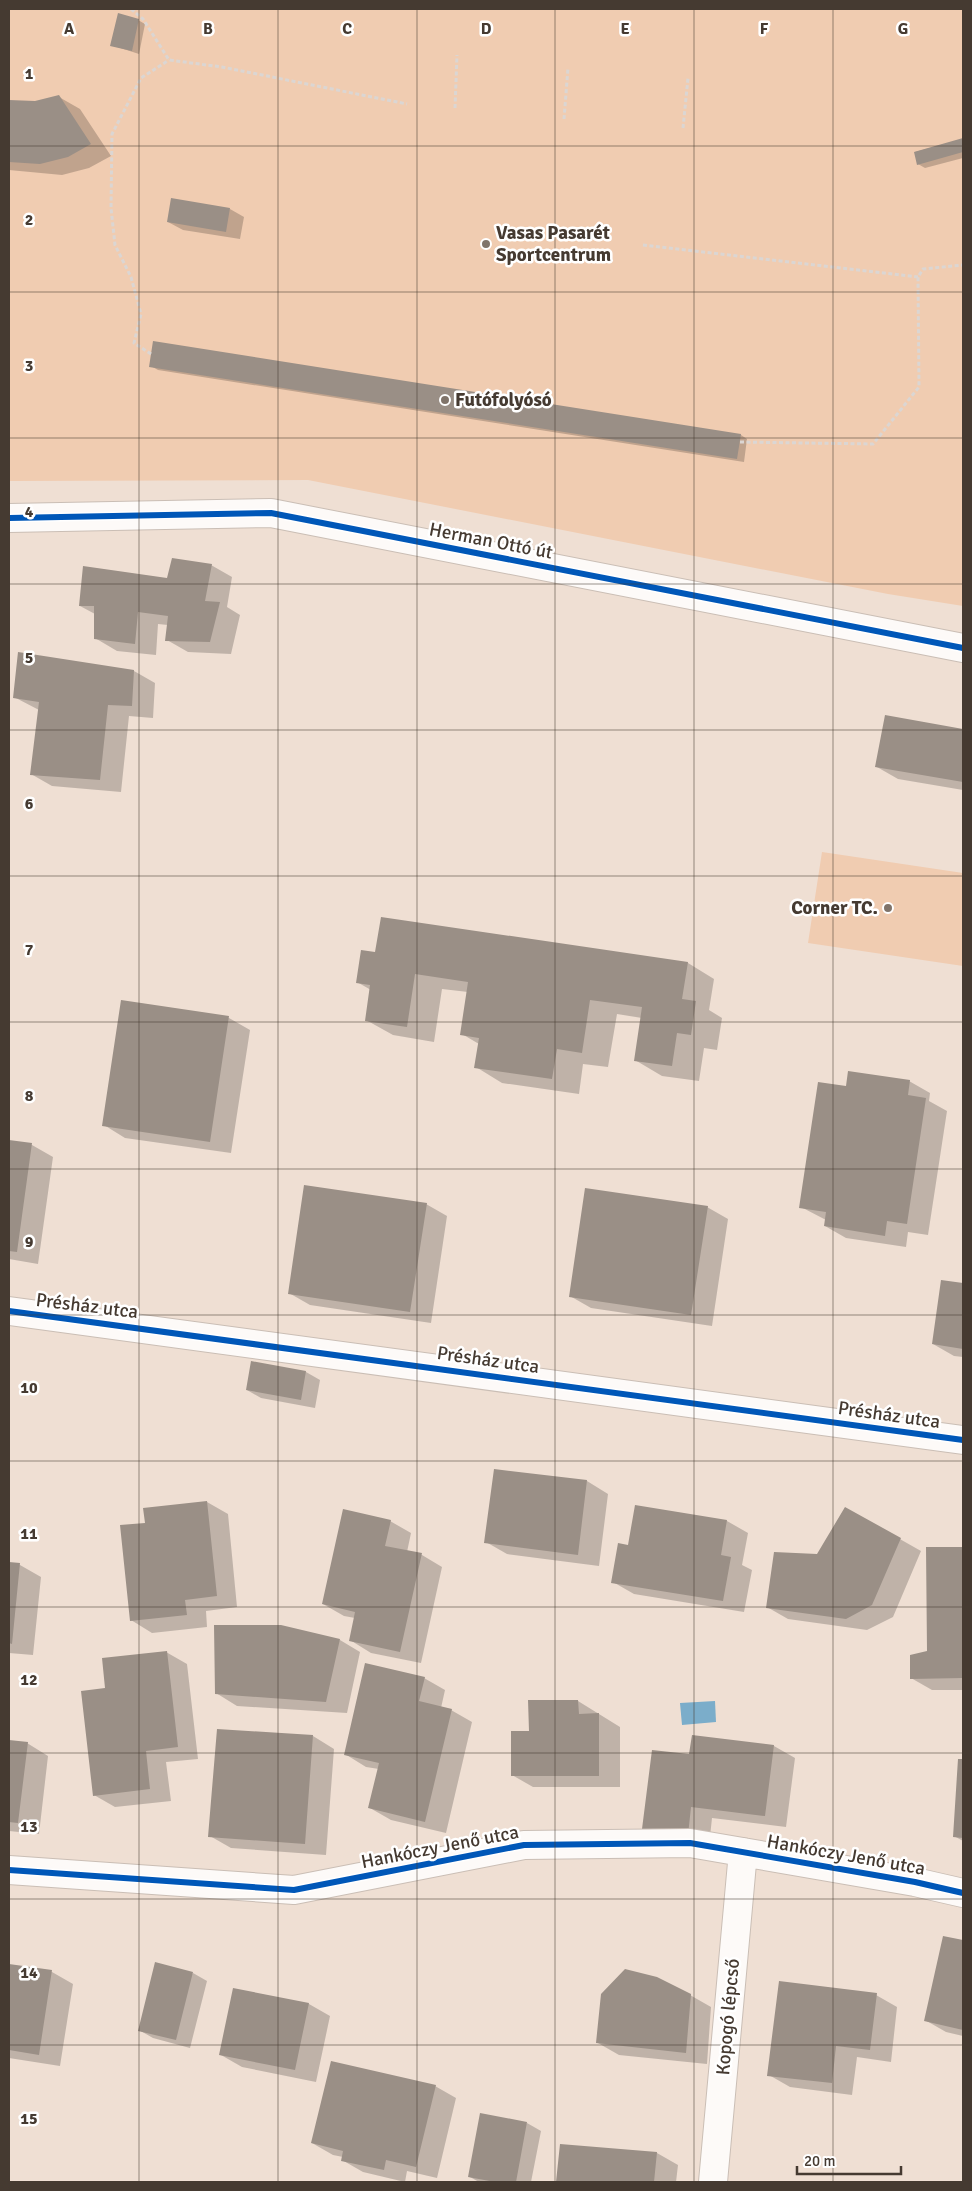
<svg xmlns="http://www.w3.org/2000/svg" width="972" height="2191" font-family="Signika,sans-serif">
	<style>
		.green { fill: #f0ccb1 }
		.water { fill: #7badca }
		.shadow { fill: #0003 }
		.building { fill: #9a8f86 }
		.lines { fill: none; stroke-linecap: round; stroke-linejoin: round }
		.minor-casing { stroke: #cabeb5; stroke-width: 30 }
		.path { stroke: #dbd6d3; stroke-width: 3; stroke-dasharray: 4 2.5; stroke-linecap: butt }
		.minor { stroke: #fdfaf8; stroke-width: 28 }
		.cycleway-casing { stroke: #fff; stroke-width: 9 }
		.cycleway { stroke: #0057b8; stroke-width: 6 }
		.grid { fill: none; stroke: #453a31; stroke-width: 1; stroke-opacity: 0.55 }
		.poi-dot { fill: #80746a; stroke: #fff; stroke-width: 2 }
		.labels { text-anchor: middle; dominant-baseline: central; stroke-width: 5; stroke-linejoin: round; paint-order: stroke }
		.poi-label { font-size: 19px; font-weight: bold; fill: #453a31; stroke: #fff; text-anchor: start }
		.street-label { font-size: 19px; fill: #453a31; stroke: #fff }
		.grid-label { font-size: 16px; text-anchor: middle; font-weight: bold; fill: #453a31; stroke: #fff; stroke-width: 5; stroke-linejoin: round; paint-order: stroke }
	</style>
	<rect width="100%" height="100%" fill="#efdfd3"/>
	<!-- green -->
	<path class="green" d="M9 9H963V606L888 594 308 480 9 481Z
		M822 852 963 873V966L808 943Z"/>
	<!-- water -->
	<path class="water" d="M715 1701 716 1722 682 1725 680 1703Z"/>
	<!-- shadow -->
	<path class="shadow" d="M138 20 145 24 139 54 111 45Z
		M59 97 80 109 111 156 89 168 62 175 9 170V101L35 102Z
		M963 139V158L925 168 918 164 915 152Z
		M230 209 244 217 240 239 183 230 168 222Z
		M151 366 741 435 747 439 744 462 158 370Z
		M211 565 232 577 227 607 240 615 231 654 188 652 167 640 168 625 158 624 156 655 117 651 95 638V614L80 606Z
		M19 653 134 671 155 683 153 718 129 716 121 792 52 786 31 774 39 710 14 697Z
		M886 717 963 730V790L898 779 877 767Z
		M376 954 688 963 714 979 709 1010 722 1018 717 1050 704 1048 699 1081 662 1076 635 1060 642 1018 617 1014 608 1067 583 1064 579 1094 502 1083 476 1067 479 1044 462 1034 468 992 442 989 434 1042 393 1035 366 1020 371 990 357 982Z
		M122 1002 229 1018 250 1030 231 1153 125 1138 104 1125Z
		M909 1081 930 1093 929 1101 947 1111 928 1235 908 1232 906 1247 846 1238 825 1226 826 1220 801 1207 847 1088Z
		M9 1141 32 1145 53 1157 38 1264 9 1259Z
		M426 1204 447 1216 431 1323 310 1305 289 1293Z
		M707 1207 728 1219 712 1326 591 1308 570 1296Z
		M942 1281 963 1284V1357L954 1356 933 1344Z
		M252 1363 306 1372 320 1380 315 1408 261 1398 247 1390Z
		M495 1470 587 1481 608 1494 599 1566 507 1554 486 1542Z
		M207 1502 228 1514 237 1607 206 1611 207 1627 152 1633 131 1620 146 1524Z
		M636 1506 727 1521 748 1533 742 1565 752 1570 744 1612 634 1594 613 1582 629 1546Z
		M845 1508 921 1551 893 1617 867 1630 788 1619 767 1607 818 1555Z
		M390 1521 411 1533 407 1552 422 1555 442 1567 421 1663 371 1653 350 1640 355 1618 344 1616 323 1604Z
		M963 1548V1690H932L911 1678 928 1652V1549Z
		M9 1564 20 1565 41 1577 33 1655 9 1653Z
		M340 1640 360 1652 347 1713 237 1706 216 1693Z
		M166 1652 187 1664 198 1759 166 1762 171 1801 115 1807 94 1795 106 1689Z
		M424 1678 445 1690 441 1708 451 1710 472 1722 446 1833 391 1820 370 1808 379 1769 366 1767 345 1754Z
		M578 1701 620 1727V1787H533L512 1775 530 1732Z
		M313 1736 334 1749 326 1855 231 1848 210 1836Z
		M9 1741 27 1743 48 1756 39 1834 9 1831Z
		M774 1746 795 1758 786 1827 712 1818 709 1846 665 1841 644 1828 690 1756Z
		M960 1760 963 1761V1841L954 1836Z
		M944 1937 963 1941V2036L946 2032 925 2020Z
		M9 1965 52 1972 73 1984 60 2066 9 2058Z
		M193 1973 207 1981 190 2048 153 2038 139 2030Z
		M234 1989 309 2004 330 2016 316 2082 242 2067 221 2055Z
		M690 1995 711 2007 707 2064 619 2055 598 2043Z
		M876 1995 897 2007 891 2062 857 2057 852 2095 790 2087 769 2075Z
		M435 2086 456 2098 437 2178 407 2171 405 2182 363 2172 342 2160 343 2157 333 2155 312 2143Z
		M527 2123 541 2131 531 2182H479L470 2177Z
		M561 2145 657 2153 678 2165 676 2182H558Z"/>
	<!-- building -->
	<path class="building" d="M118 13 139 19 132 51 110 46Z
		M59 95 91 144 68 157 40 164 9 162V100L35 101Z
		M963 138V152L917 165 914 152Z
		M171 198 230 208 226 232 167 222Z
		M153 341 741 434 737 459 149 367Z
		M172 558 212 564 205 601 220 602 210 642 165 641 168 616 138 612 135 644 94 639V606H79L83 566 167 578Z
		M18 652 134 670 132 706 108 705 100 780 30 775 39 702 13 698Z
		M885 715 963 729V782L875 767Z
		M381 917 688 962 682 999 696 1001 691 1035 677 1033 672 1066 634 1061 642 1007 590 1000 582 1053 557 1049 552 1079 474 1068 479 1038 460 1035 468 982 415 974 407 1027 365 1021 370 985 356 983 361 950 375 952Z
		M121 1000 229 1016 210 1142 102 1126Z
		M848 1071 910 1080 908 1095 926 1098 907 1224 887 1221 885 1236 824 1226 826 1212 799 1208 818 1082 846 1086Z
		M9 1140 32 1143 17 1252 9 1251Z
		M304 1185 427 1203 410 1312 288 1294Z
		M585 1188 708 1206 691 1315 569 1297Z
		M941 1280 963 1283V1349L932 1344Z
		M251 1361 306 1371 301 1400 246 1390Z
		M494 1469 587 1480 578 1555 484 1543Z
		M207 1501 217 1596 185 1600 187 1615 130 1621 120 1525 145 1523 143 1508Z
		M635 1505 727 1520 721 1555 731 1557 723 1601 611 1583 618 1543 628 1545Z
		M845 1507 901 1538 872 1605 846 1619 766 1608 774 1552 817 1554Z
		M343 1509 391 1520 385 1546 422 1553 400 1652 349 1641 355 1612 322 1604Z
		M926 1547H963V1678L910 1679V1655L927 1651Z
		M9 1562 20 1563 12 1644 9 1643Z
		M214 1625H281L340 1639 326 1702 215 1694Z
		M167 1651 178 1747 146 1751 150 1789 93 1796 81 1691 105 1688 102 1658Z
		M365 1663 425 1677 419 1701 452 1709 425 1822 368 1808 379 1763 344 1755Z
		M528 1700H578L579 1714 599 1713V1776H511V1731H529Z
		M217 1729 313 1735 305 1844 208 1837Z
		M692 1735 774 1745 765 1816 691 1807 688 1835 642 1829 652 1750 689 1754Z
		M9 1740 28 1742 18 1823 9 1822Z
		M958 1759H963V1838L953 1837Z
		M943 1936 963 1940V2030L924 2021Z
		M155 1962 193 1972 176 2040 138 2031Z
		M9 1964 52 1970 39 2055 9 2050Z
		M625 1969 657 1977 691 1994 686 2053 596 2043 601 1994Z
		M779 1981 877 1993 870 2050 836 2046 832 2083 767 2076Z
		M233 1988 309 2003 295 2070 219 2055Z
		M331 2061 436 2085 416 2167 386 2160 384 2170 341 2161 343 2151 311 2143Z
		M480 2113 527 2122 516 2182H495L468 2177Z
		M560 2144 657 2152 654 2182H556Z"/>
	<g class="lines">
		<!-- minor casing -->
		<g class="minor-casing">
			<path id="minor" d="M9 518 271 513 963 648
				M9 1311 963 1440
				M9 1870 294 1890 524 1845 690 1843 915 1882 963 1893
				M713 2182 743 1852"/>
		</g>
		<!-- path -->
		<path class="path" d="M131 9 143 19 169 60 222 67 407 104
			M455 108 457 55
			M564 119 568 68
			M683 128 688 78
			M643 245 918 277
			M151 354 134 343 141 314 131 277 115 245 111 208 112 134 141 78 169 60
			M740 442 873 444 919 387 918 277 923 269 963 265"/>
		<!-- minor -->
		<use href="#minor" class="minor"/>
		<!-- cycleway casing -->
		<g class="cycleway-casing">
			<path id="cycleway" d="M9 518 271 513 963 648
				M9 1311 963 1440
				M9 1870 294 1890 524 1845 690 1843 915 1882 963 1893"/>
		</g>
		<!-- cycleway -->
		<use href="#cycleway" class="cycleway"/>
	</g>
	<!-- grid -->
	<path class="grid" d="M139 9V2182M278 9V2182M417 9V2182M555 9V2182M694 9V2182M833 9V2182M9 146H963M9 292H963M9 438H963M9 584H963M9 730H963M9 876H963M9 1022H963M9 1169H963M9 1315H963M9 1461H963M9 1607H963M9 1753H963M9 1899H963M9 2045H963"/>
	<!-- markers -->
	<g class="poi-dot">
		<circle cx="486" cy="244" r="5"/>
		<circle cx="445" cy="400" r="5"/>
		<circle cx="888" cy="908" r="5"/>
	</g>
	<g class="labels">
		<!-- poi labels -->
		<g class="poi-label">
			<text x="496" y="233">Vasas Pasarét<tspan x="496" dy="22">Sportcentrum</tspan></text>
			<text x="455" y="400">Futófolyósó</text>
			<text x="878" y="908" text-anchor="end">Corner TC.</text>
		</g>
		<!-- street labels -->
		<g class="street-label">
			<text transform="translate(491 541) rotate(11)">Herman Ottó út</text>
			<text transform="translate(87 1306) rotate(7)">Présház utca</text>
			<text transform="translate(488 1360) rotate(8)">Présház utca</text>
			<text transform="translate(889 1415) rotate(8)">Présház utca</text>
			<text transform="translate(440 1847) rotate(-11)">Hankóczy Jenő utca</text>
			<text transform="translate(846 1855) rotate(10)">Hankóczy Jenő utca</text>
			<text transform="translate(728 2017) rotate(-85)">Kopogó lépcső</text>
		</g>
	</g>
	<g class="grid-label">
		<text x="69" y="34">A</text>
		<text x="208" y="34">B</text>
		<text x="347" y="34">C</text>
		<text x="486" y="34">D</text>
		<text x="625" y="34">E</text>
		<text x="764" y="34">F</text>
		<text x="903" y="34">G</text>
		<text x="29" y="79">1</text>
		<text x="29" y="225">2</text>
		<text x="29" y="371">3</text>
		<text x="29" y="517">4</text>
		<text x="29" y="663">5</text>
		<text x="29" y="809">6</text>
		<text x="29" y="955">7</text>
		<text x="29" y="1101">8</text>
		<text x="29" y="1247">9</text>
		<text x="29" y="1393">10</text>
		<text x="29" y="1539">11</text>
		<text x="29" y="1685">12</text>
		<text x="29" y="1832">13</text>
		<text x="29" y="1978">14</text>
		<text x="29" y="2124">15</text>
	</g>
	<!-- border -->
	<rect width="972" height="2191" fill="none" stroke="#453a31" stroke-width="20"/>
	<!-- scale -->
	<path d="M797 2166v8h104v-8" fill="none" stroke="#453a31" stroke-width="2.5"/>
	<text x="804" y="2166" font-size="15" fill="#453a31" stroke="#ffffff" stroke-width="4" paint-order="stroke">20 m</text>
</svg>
